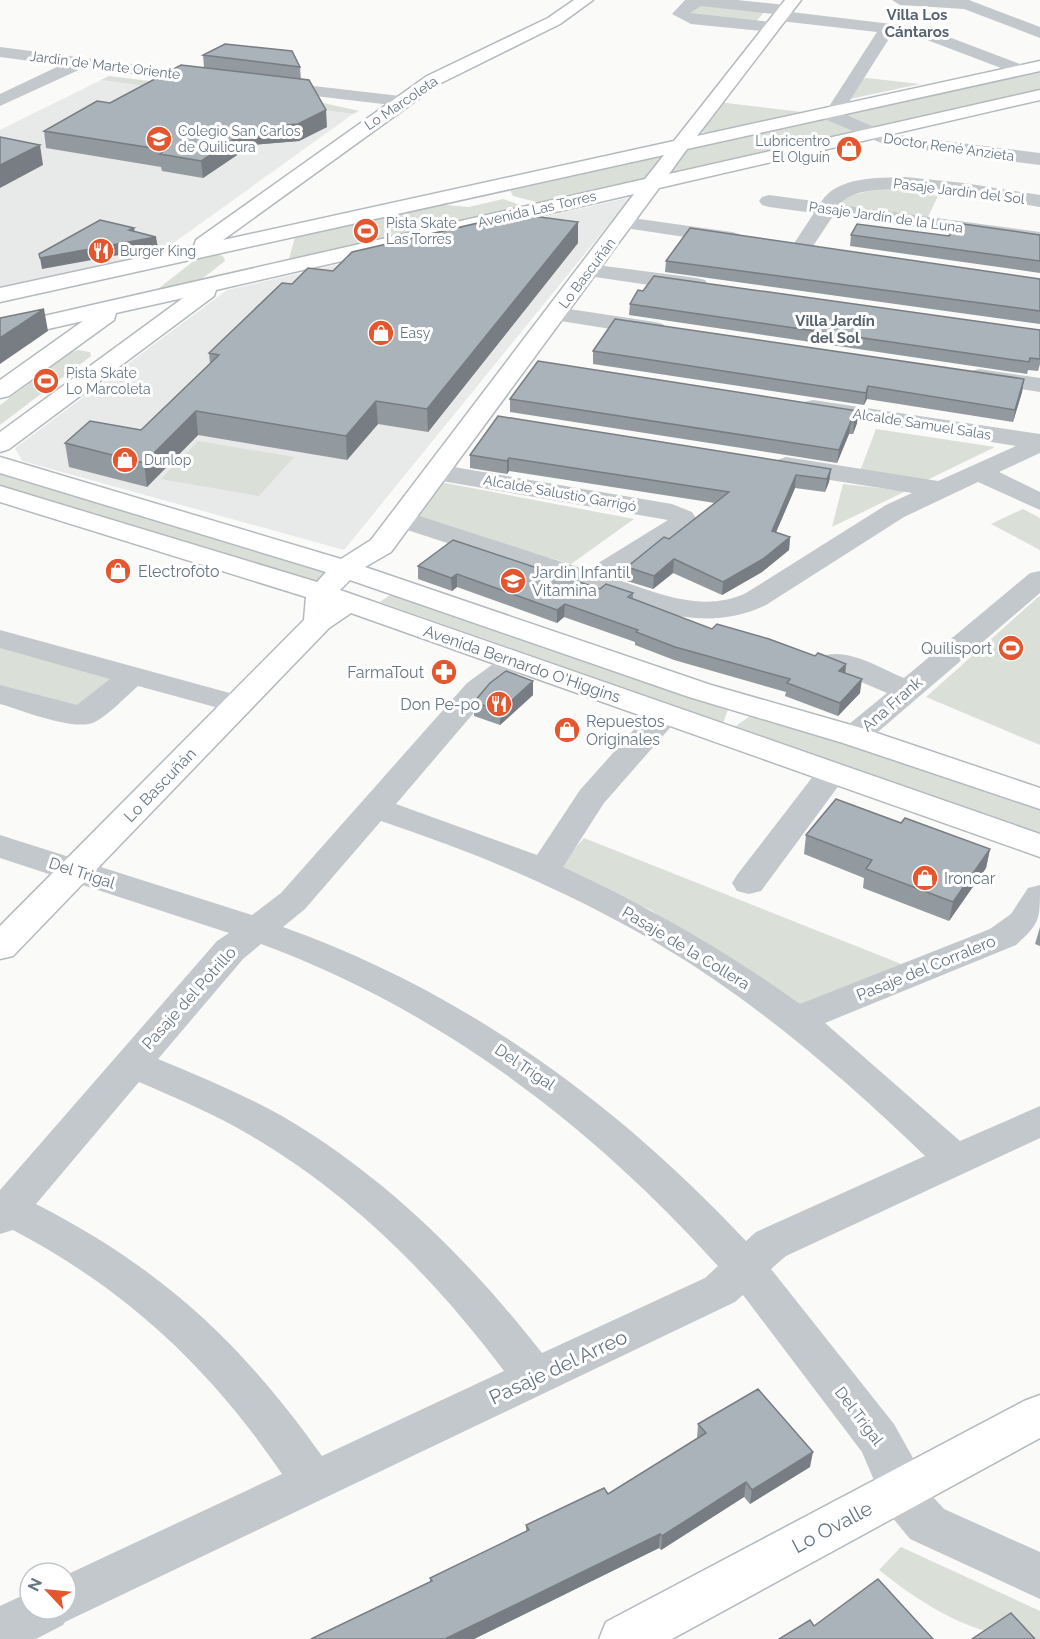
<svg xmlns="http://www.w3.org/2000/svg" width="1040" height="1639" font-family="Raleway,sans-serif">
	<style>
		.built { fill: #e8e9e9 }
		.green { fill: #dadfd7 }
		.lines { fill: none; stroke-linecap: round; stroke-linejoin: round }
		.secondary-casing { stroke: #b3babf; stroke-width: 3 }
		.street { fill: #c3c8cc; fill-rule: evenodd }
		.secondary { fill: #fff; fill-rule: evenodd }
		.wall { fill: #929a9f }
		.shaded-wall { fill: #777d82 }
		.building { fill: #aab3b9; stroke: #777d82; stroke-width: 1.5 }
		.labels { text-anchor: middle; dominant-baseline: central; stroke-width: 6; stroke-linejoin: round; paint-order: stroke }
		.far-street-label { font-size: 14px; fill: #657683; stroke: #fff }
		.far-poi-label { font-size: 14px; fill: #657683; stroke: #fff; text-anchor: start }
		.far-neighbourhood-label { font-size: 15px; font-weight: bold; fill: #57646e; stroke: #fff }
		.poi-label { font-size: 16px; fill: #657683; stroke: #fff; text-anchor: start }
		.street-label { font-size: 16px; fill: #657683; stroke: #fff }
		.near-street-label { font-size: 20px; fill: #657683; stroke: #fff }
	</style>
	<rect width="100%" height="100%" fill="#fafaf8"/>
	<!-- built -->
	<path class="built" d="M101 80 353 114 158 254 0 287V130Z
		M631 197 344 550 22 461 15 448 227 290Z"/>
	<!-- green -->
	<path class="green" d="M695 4 765 11 754 24 685 14Z
		M1040 71V92L544 204 513 196 510 190 513 187Z
		M109 76 319 102 359 111 353 114 101 80Z
		M862 79 867 78 920 84 850 99Z
		M718 102 802 112 708 133 701 132 700 129Z
		M882 188 938 196 927 219 839 208 845 197Z
		M503 199 528 208 288 262 296 234 434 204 469 207Z
		M215 254 223 256 225 261 194 285 154 292 195 260Z
		M78 350 90 352 91 356 0 425V405L72 352Z
		M876 429 995 447 925 481 860 471Z
		M198 441 294 457 259 496 161 479Z
		M0 472 333 571 326 584 0 486Z
		M440 482 634 519 571 564 417 519Z
		M843 484 906 491 832 527Z
		M1023 509 1040 518V550L991 524Z
		M393 593 729 707 723 723 380 602Z
		M1040 596V745L926 697 1037 598Z
		M0 646 117 680 80 714 0 690Z
		M750 716 833 739 1040 809V833L733 728Z
		M584 838 909 967 795 1012 651 910 557 869Z
		M901 1547 1040 1611V1639C977 1639 927 1608 879 1570Z"/>
	<g class="lines">
		<!-- secondary casing -->
		<g class="secondary-casing">
			<path id="secondary" d="M574 0H593L560 24 439 84 223 240 674 141 785 0H801L697 136 1040 61V71L687 149 669 174 1040 90V100L659 188 391 552 365 567 711 685 865 729 1040 788V809L843 743 689 697 350 580 340 590 1040 834V857L351 613 329 628 13 956 0 959V926L304 620 306 597 0 502V486L317 582 326 572 0 473V457L341 559 371 540 634 194 216 290 214 296 9 449 0 452V432L183 298 116 313 114 320 9 396 0 398V380L83 321 0 340V326L645 179 664 155 0 302V288L194 246 196 240 427 76 548 18Z
				M1040 1395V1438L672 1639H599L606 1622 1024 1401Z"/>
		</g>
		<!-- street -->
		<path class="street" d="M685 0H737L785 5 791 7V12L925 28 1025 66 1028 70 1019 75 922 38 892 34 842 113 890 134 1040 153V165L886 145 820 117 817 113 820 109 828 108 877 32 780 21 774 19 773 14 701 6 690 13 771 22 779 27 771 32 691 24 672 14Z
			M892 0H969L1040 27V38L964 9 900 5Z
			M0 47 209 74 218 79 209 84 83 68 0 106V94L61 65 0 57Z
			M270 81 400 96 409 101 400 106 264 90 261 86Z
			M905 177 964 183 1040 195V207C1004 201 861 171 840 205L1040 232V244L833 216 809 252H795L791 248 814 213 769 207 762 205 759 201 762 197 769 195 821 202C838 176 877 178 905 177Z
			M625 217 732 232 739 234 742 238 739 242 732 244 618 227 615 223 618 219Z
			M589 264 697 278 705 280 708 285 705 290 697 292 581 275 578 270 581 265Z
			M556 307 655 322 663 324 666 329 663 334 655 336 548 319 545 314 548 309Z
			M979 369 1040 378V392L971 381 967 376 971 371Z
			M813 400 1040 434V453L999 472 1040 492V510L978 482 904 517 766 605C730 622 697 621 659 612L392 525 388 519 392 513 401 511 410 513 587 570 668 520 436 480 427 477 423 472 427 467 436 464 672 504 692 512 696 518 689 531 612 578C656 592 701 614 746 593L886 505 912 493 786 473 777 470 773 465 777 460 786 457 938 481 1016 446 804 412 801 407 804 402Z
			M1040 571V593L865 743 854 745 843 743 838 736 843 729 887 693 826 667 822 661 826 655C851 649 882 669 904 678L1030 573Z
			M0 630 248 698 252 704 248 710 237 713 138 686C125 697 110 714 95 722 74 732 22 710 0 704V685L77 705 110 679 0 648Z
			M515 653 526 656 530 662 526 668 489 695 396 804 537 855 580 790 654 707 665 705 676 707 680 714 676 721 604 803 563 867C647 906 725 950 800 1004L990 929 1011 914 1028 888 1040 885C1040 921 1040 923 1016 945L825 1023 960 1141 1040 1106V1138L786 1256 771 1269 894 1424 913 1458 923 1486 944 1509 1040 1552V1599L910 1539 887 1511 862 1452 743 1295 735 1302 65 1622 63 1625 36 1639H0V1606L30 1592V1609H66V1575L282 1474C210 1368 127 1290 13 1230L0 1234V1190L217 941 229 933 0 858V835L252 915 281 893 467 683 504 656ZM381 821C507 863 631 918 739 997 805 1045 866 1099 925 1156L756 1232 746 1241C616 1102 463 991 283 927L305 909ZM261 944C440 1010 591 1125 718 1266L705 1278 542 1353C469 1260 385 1176 282 1116 242 1094 200 1076 158 1059L243 959ZM139 1082C178 1099 217 1115 253 1137 353 1196 435 1279 504 1371L322 1456C241 1342 161 1268 36 1204Z
			M832 763 843 766 848 773 761 891 749 894 737 891 732 883 737 875 821 766Z"/>
		<!-- secondary -->
		<use href="#secondary" class="secondary"/>
	</g>
	<!-- wall -->
	<path class="wall" d="M203 55 300 67 301 80 327 127 299 141 252 145 203 178 162 171 161 167 46 148 44 131 110 103 204 68Z
		M851 235 949 236 1040 235V273L850 246Z
		M578 243 428 432 378 424 347 460 198 435 147 487 69 467 65 443 141 430 210 364 209 353 292 284 333 271Z
		M666 261 1040 279V324L665 272Z
		M630 304 1040 330V364L1038 371 1028 370 1027 374 629 315Z
		M593 351 1024 379 1022 392 1013 422 867 399 864 405 593 364Z
		M510 399 858 411 857 423 853 434H849L837 463 510 412Z
		M470 455 831 469 829 482 825 492 795 488 776 532 790 537 789 550 762 572 722 595 673 573 653 589 627 581V567L669 539 715 503 509 471 507 474 470 468Z
		M418 566 633 593V599L712 629 846 664 845 673 860 693 838 716 785 696 786 692 674 660 635 645V642L564 617 557 623 457 587 452 591 418 579Z
		M533 695 500 725 474 716V702Z
		M901 823 990 849 986 868 949 921 863 888 864 878 804 854 806 835Z
		M1040 927V946L1035 944Z
		M698 1424 810 1467 750 1504 744 1497 661 1550 659 1548 474 1639H311L430 1582V1578L526 1532V1525L608 1494 697 1439Z"/>
	<!-- shaded-wall -->
	<path class="shaded-wall" d="M326 110 327 127 299 141 252 145 203 178 201 161 250 128Z
		M40 145 43 165 0 188V165Z
		M578 222V243L428 432 427 409Z
		M134 228 136 239 156 237 158 248 42 269 40 258 129 230Z
		M44 309 48 331 0 364V338Z
		M1024 379 1022 392 1013 422 1015 410Z
		M868 386 867 399 864 405 866 393Z
		M376 401 378 424 347 460 346 436Z
		M196 411 198 435 147 487 144 463Z
		M858 411 857 423 853 434 854 422Z
		M851 421 849 434 837 463 839 450Z
		M509 458V471L507 474V461Z
		M831 469 829 482 825 492 827 479Z
		M796 475 795 488 771 544 772 531Z
		M790 537 789 550 762 572 722 595 723 582Z
		M674 559 673 573 653 589 654 576Z
		M457 574V587L452 591 451 578Z
		M565 604 564 617 557 623V610Z
		M846 664 845 677 839 671Z
		M862 679 860 693 838 716 840 703Z
		M533 681V695L500 725V711Z
		M990 849 986 868 949 921 953 902Z
		M813 1452 810 1467 750 1504 752 1490Z
		M746 1482 744 1497 661 1550 662 1536Z
		M660 1534 659 1548 474 1639H445Z"/>
	<!-- building -->
	<path class="building" d="M225 44 292 51 300 67 203 55Z
		M181 65 309 80 326 110 298 124 250 128 201 161 160 154 165 150 44 131 97 101 110 103Z
		M0 137 40 145 0 165Z
		M517 214 578 222 427 409 376 401 346 436 196 411 144 463 65 443 90 421 141 430 219 355 209 353 282 283 292 284 308 268 333 271 352 252Z
		M100 220 134 228 129 230 156 237 40 258 39 254Z
		M956 223 1040 235V261L851 235 857 224 949 236Z
		M690 228 1040 279V311L666 261Z
		M654 276 1040 330V359L1030 358 1029 362 630 304 638 290 643 291Z
		M44 309 0 338V318Z
		M615 319 1024 379 1015 410 868 386 866 393 593 351Z
		M538 361 858 411 854 422 851 421 839 450 510 399Z
		M498 416 831 469 827 479 796 475 772 531 790 537 763 559 723 582 674 559 654 576 627 567 664 537 669 539 729 492 509 458 507 461 470 455Z
		M453 540 600 589 606 584 633 593 628 597 712 629 717 624 769 639 815 656 818 653 846 664 839 671 862 679 840 703 787 683 790 679 675 647 636 632 638 630 565 604 557 610 457 574 451 578 418 566Z
		M506 671 533 681 500 711 474 702 490 683Z
		M836 799 901 823 905 818 990 849 953 902 866 869 872 860 806 835Z
		M758 1389 813 1452 752 1490 746 1482 662 1536 660 1534 445 1639H311L432 1581 430 1578 529 1530 526 1525 604 1488 608 1494 706 1433 698 1424Z
		M878 1579 933 1639H779L810 1620 814 1626Z
		M1011 1613 1035 1639H972Z"/>
	<!-- icons -->
	<defs>
		<g id="school-disc" transform="scale(1.35)"><circle r="9.5" fill="#e4572e" stroke="#fff"/><path d="M0-5L7-2L0 1L-7-2ZM-4 1L0 2.5L4 1V4Q0 6-4 4Z" fill="#fff"/></g>
		<g id="shop-disc" transform="scale(1.35)"><circle r="9.5" fill="#e4572e" stroke="#fff"/><path d="M-5-2.5h2.3a2.7 3.5 0 0 1 5.4 0H5L5.5 6h-11ZM-1.5-2.5h3a1.5 2.3 0 0 0-3 0Z" fill="#fff"/></g>
		<g id="stadium-disc" transform="scale(1.35)"><circle r="9.5" fill="#e4572e" stroke="#fff"/><path d="M0-5a6.5 5 0 1 0 0 10a6.5 5 0 1 0 0-10ZM-3.5-1.8h7v3.6h-7Z" fill="#fff"/></g>
		<g id="restaurant-disc" transform="scale(1.35)"><circle r="9.5" fill="#e4572e" stroke="#fff"/><path d="M-5-6h1v4h1v-4h1v4h1v-4h1v5L-1.5 .5V6h-2V.5L-5-1ZM5-6V6H3V1.5H1.5Q1.5-4 5-6Z" fill="#fff"/></g>
		<g id="pharmacy-disc" transform="scale(1.35)"><circle r="9.5" fill="#e4572e" stroke="#fff"/><path d="M-2-6h4v4h4v4h-4v4h-4v-4h-4v-4h4Z" fill="#fff"/></g>
	</defs>
	<g fill-rule="evenodd">
		<use href="#school-disc" x="159" y="139"/>
		<use href="#shop-disc" x="849" y="149"/>
		<use href="#stadium-disc" x="366" y="231"/>
		<use href="#restaurant-disc" x="101" y="251"/>
		<use href="#shop-disc" x="381" y="333"/>
		<use href="#stadium-disc" x="46" y="381"/>
		<use href="#shop-disc" x="125" y="460"/>
		<use href="#shop-disc" x="118" y="571"/>
		<use href="#school-disc" x="513" y="581"/>
		<use href="#stadium-disc" x="1011" y="648"/>
		<use href="#pharmacy-disc" x="444" y="672"/>
		<use href="#restaurant-disc" x="499" y="704"/>
		<use href="#shop-disc" x="567" y="730"/>
		<use href="#shop-disc" x="925" y="878"/>
	</g>
	<g class="labels">
		<!-- far-street labels -->
		<g class="far-street-label">
			<text transform="translate(105 65) rotate(7)">Jardín de Marte Oriente</text>
			<text transform="translate(401 103) rotate(-34)">Lo Marcoleta</text>
			<text transform="translate(949 147) rotate(8)">Doctor René Anzieta</text>
			<text transform="translate(959 191) rotate(7)">Pasaje Jardín del Sol</text>
			<text transform="translate(537 209) rotate(-13)">Avenida Las Torres</text>
			<text transform="translate(886 217) rotate(8)">Pasaje Jardín de la Luna</text>
			<text transform="translate(587 273) rotate(-53)">Lo Bascuñán</text>
			<text transform="translate(922 424) rotate(9)">Alcalde Samuel Salas</text>
			<text transform="translate(560 493) rotate(10)">Alcalde Salustio Garrigó</text>
		</g>
		<!-- far-poi labels -->
		<g class="far-poi-label">
			<text x="178" y="131">Colegio San Carlos<tspan x="178" dy="16">de Quilicura</tspan></text>
			<text x="830" y="141" text-anchor="end">Lubricentro<tspan x="830" dy="16">El Olguín</tspan></text>
			<text x="386" y="223">Pista Skate<tspan x="386" dy="16">Las Torres</tspan></text>
			<text x="120" y="251">Burger King</text>
			<text x="400" y="333">Easy</text>
			<text x="66" y="373">Pista Skate<tspan x="66" dy="16">Lo Marcoleta</tspan></text>
			<text x="144" y="460">Dunlop</text>
		</g>
		<!-- far-neighbourhood labels -->
		<g class="far-neighbourhood-label">
			<text x="917" y="15">Villa Los<tspan x="917" dy="17">Cántaros</tspan></text>
			<text x="835" y="321">Villa Jardín<tspan x="835" dy="17">del Sol</tspan></text>
		</g>
		<!-- poi labels -->
		<g class="poi-label">
			<text x="138" y="571">Electrofoto</text>
			<text x="532" y="572">Jardin Infantil<tspan x="532" dy="18">Vitamina</tspan></text>
			<text x="992" y="648" text-anchor="end">Quilisport</text>
			<text x="424" y="672" text-anchor="end">FarmaTout</text>
			<text x="480" y="704" text-anchor="end">Don Pe-po</text>
			<text x="586" y="721">Repuestos<tspan x="586" dy="18">Originales</tspan></text>
			<text x="944" y="878">Ironcar</text>
		</g>
		<!-- street labels -->
		<g class="street-label">
			<text transform="translate(522 664) rotate(19)">Avenida Bernardo O'Higgins</text>
			<text transform="translate(892 704) rotate(-41)">Ana Frank</text>
			<text transform="translate(160 785) rotate(-46)">Lo Bascuñán</text>
			<text transform="translate(82 873) rotate(18)">Del Trigal</text>
			<text transform="translate(686 948) rotate(31)">Pasaje de la Collera</text>
			<text transform="translate(926 968) rotate(-22)">Pasaje del Corralero</text>
			<text transform="translate(189 998) rotate(-48)">Pasaje del Potrillo</text>
			<text transform="translate(525 1067) rotate(34)">Del Trigal</text>
			<text transform="translate(859 1416) rotate(53)">Del Trigal</text>
		</g>
		<!-- near-street labels -->
		<g class="near-street-label">
			<text transform="translate(558 1367) rotate(-25)">Pasaje del Arreo</text>
			<text transform="translate(832 1527) rotate(-28)">Lo Ovalle</text>
		</g>
	</g>
	<!-- north arrow -->
	<g transform="translate(48 1591) rotate(296)"><circle r="28" fill="#ffffff" stroke="#c1c8cd" stroke-width="1.5"/>
	<path d="M0-4.5L10 22L0 15L-10 22Z" fill="#e4572e"/>
	<text y="-9" font-size="16" font-weight="bold" text-anchor="middle" fill="#657683">N</text>
	</g>
</svg>
